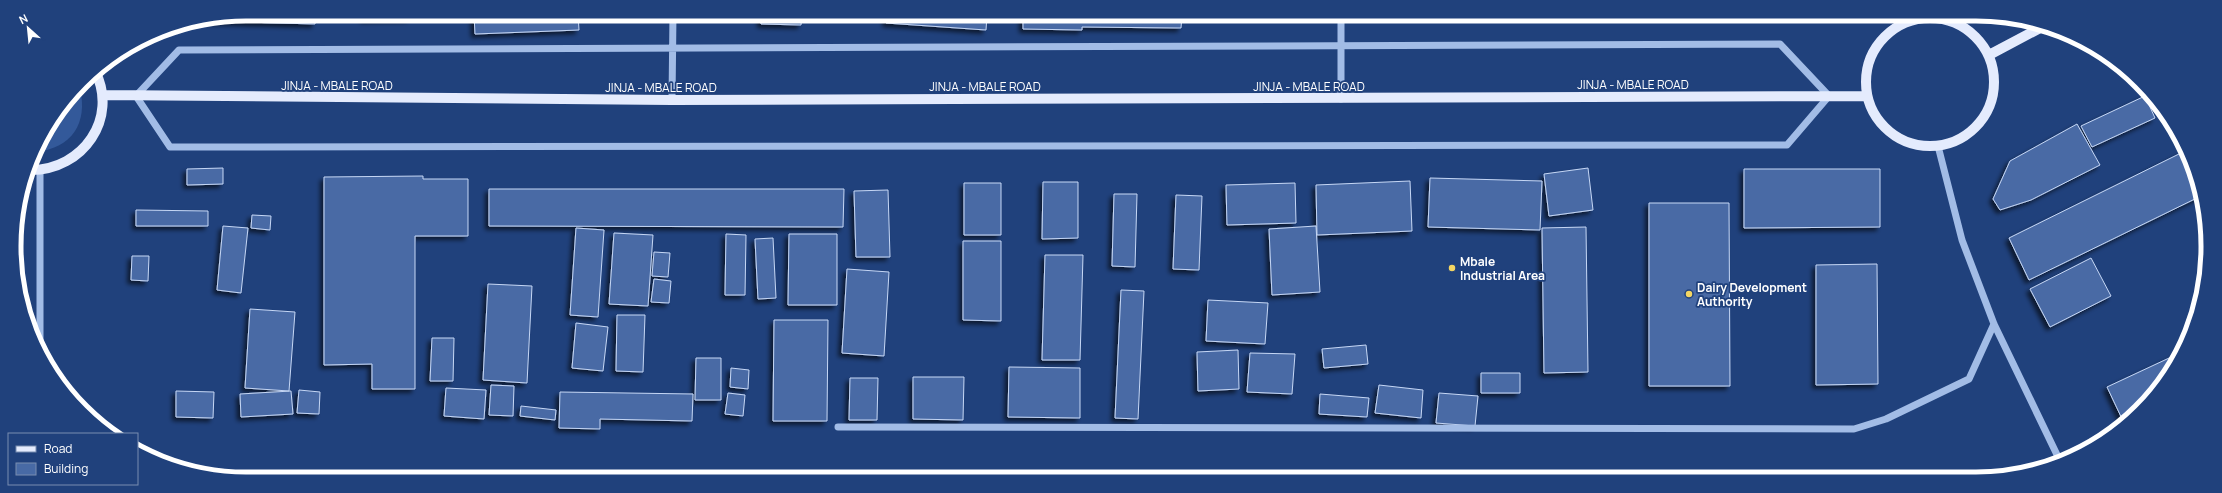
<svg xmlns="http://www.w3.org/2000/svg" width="2222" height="493" font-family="Manrope,sans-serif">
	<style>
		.green { fill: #33599a }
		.building { fill: #486aa5; stroke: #c6d7f5; filter: url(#shadow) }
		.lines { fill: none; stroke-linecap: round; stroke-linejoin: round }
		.minor { stroke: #a2bce6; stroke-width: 7 }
		.major { stroke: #e4ebfd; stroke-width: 10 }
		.poi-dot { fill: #f4d663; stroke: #20417c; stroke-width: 1.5 }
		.labels { text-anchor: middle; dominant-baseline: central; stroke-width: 3.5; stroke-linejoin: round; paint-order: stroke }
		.street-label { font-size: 12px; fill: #fff; stroke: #20417c }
		.poi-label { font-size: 12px; font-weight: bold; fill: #fff; stroke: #20417c; text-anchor: start }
		.rim { fill: none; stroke: #fff; stroke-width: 5 }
	</style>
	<defs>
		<filter id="shadow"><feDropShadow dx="-3.5" dy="3.5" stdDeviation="2" flood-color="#0009"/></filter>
	</defs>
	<rect width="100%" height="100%" fill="#20417c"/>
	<!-- green -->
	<path class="green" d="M80 89C88 123 72 148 36 152L38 143Z"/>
	<!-- building -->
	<path class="building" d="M246 14H316L315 24 209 21Z
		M364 14H410V18L364 19Z
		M474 14H578L579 30 475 34Z
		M761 15H802L801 25 761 24Z
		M887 15H987L986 30 886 23Z
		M1023 15H1182L1181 28 1082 27V30L1023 29Z
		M2145 96 2155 118 2092 147 2081 126Z
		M2077 124 2100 165 2031 200 2000 210 1993 199 2010 161Z
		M2183 152 2200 187 2201 196 2029 280 2009 238Z
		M223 168V184L187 185V169Z
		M1588 168 1593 210 1549 216 1544 174Z
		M1744 169H1880V227L1744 228Z
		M423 176V179H468V236H415V389H372V364L324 365V177Z
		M1430 178 1542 181 1540 230 1428 227Z
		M1410 181 1412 231 1317 235 1316 185Z
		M1043 182H1078V238L1042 239Z
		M964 183H1001V235H964Z
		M1295 183 1296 223 1227 225 1226 185Z
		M489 189H844L843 227 489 226Z
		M888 190 890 257H856L854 191Z
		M1114 194H1137L1135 267 1112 266Z
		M1176 195 1202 196 1199 270 1173 269Z
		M1649 203H1729L1730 386H1649Z
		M136 210 208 211V226H136Z
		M252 215 271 216 270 230 251 228Z
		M223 226 248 228 241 293 217 290Z
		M1316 226 1320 292 1272 295 1269 229Z
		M1586 227 1588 372 1544 373 1542 228Z
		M576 228 604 230 598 317 570 315Z
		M614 233 653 235 648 306 609 304Z
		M726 234 746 235 745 295H725Z
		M789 234H837V305H788Z
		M773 238 776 298 758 299 755 239Z
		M963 241H1001V321L963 320Z
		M654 252 670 253 668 277 652 276Z
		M1045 255H1083L1080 360H1042Z
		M132 256H149L148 281 131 280Z
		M2091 258 2111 296 2050 327 2030 289Z
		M1877 264 1878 384 1816 385V265Z
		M847 269 889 272 884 356 842 353Z
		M654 279 671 281 669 303 651 302Z
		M488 284 532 286 527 383 483 380Z
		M1121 290 1144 291 1138 419 1115 418Z
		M1208 300 1268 303 1265 344 1206 341Z
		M250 309 295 312 289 391 245 388Z
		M617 315H645L643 372 616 371Z
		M774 320H828L827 421H773Z
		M576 323 608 327 603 371 572 368Z
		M432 338H454L453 381H430Z
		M1366 345 1368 364 1324 368 1322 349Z
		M1238 350 1239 389 1198 391 1197 352Z
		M2182 352 2140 411 2124 423 2107 387Z
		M1250 353 1295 354 1292 394 1247 392Z
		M696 358H721V400H695Z
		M1009 367 1080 368V418L1008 417Z
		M731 368 749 370 748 389 730 387Z
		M1481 373H1520V393H1481Z
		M913 377H964L963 420 913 419Z
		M850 378H878L877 420H849Z
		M491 385 514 386 513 416 489 415Z
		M1379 385 1423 390 1421 418 1375 413Z
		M446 388 486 390 484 419 444 416Z
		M299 390 320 392 319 414 297 413Z
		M176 391 214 392 213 418 176 417Z
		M291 391 293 414 241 417 240 394Z
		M560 392 693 394 692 421 600 419V429L559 428Z
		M728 393 745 395 743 416 725 414Z
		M1439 393 1478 396 1475 426 1436 423Z
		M1320 394 1369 398 1367 417 1319 414Z
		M521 406 556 410 555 420 520 416Z
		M458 471V477H390V472Z"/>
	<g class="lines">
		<!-- minor -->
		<path class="minor" d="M1341 15V99
			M1922 16V19
			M1780 44 1829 96 1787 145 170 147 136 96 179 50Z
			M672 100 673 14
			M1938 146 1962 240 1994 324 2060 461
			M40 346V170
			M838 427 1854 429 1886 419 1969 379 1994 324"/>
		<!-- major -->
		<path class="major" d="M1866 82a64 64 0 1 1 128 0a64 64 0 1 1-128 0Z
			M1989 55 2040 28
			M103 95 672 100 1867 96
			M31 170C83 170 119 118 95 71"/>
	</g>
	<!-- markers -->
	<g class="poi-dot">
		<circle cx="1452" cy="268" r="4"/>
		<circle cx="1689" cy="294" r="4"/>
	</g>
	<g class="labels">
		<!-- street labels -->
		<g class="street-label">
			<text x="1633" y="84">JINJA - MBALE ROAD</text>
			<text x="337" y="85">JINJA - MBALE ROAD</text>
			<text x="985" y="86">JINJA - MBALE ROAD</text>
			<text x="1309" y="86">JINJA - MBALE ROAD</text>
			<text x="661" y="87">JINJA - MBALE ROAD</text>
		</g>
		<!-- poi labels -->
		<g class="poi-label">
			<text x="1460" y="261">Mbale<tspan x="1460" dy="14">Industrial Area</tspan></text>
			<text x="1697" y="287">Dairy Development<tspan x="1697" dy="14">Authority</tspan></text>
		</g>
	</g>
	<!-- crop -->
	<path d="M0 0H2222V493H0ZM246 21H1976A225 225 0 0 1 2201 246V247A225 225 0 0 1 1976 472H246A225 225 0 0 1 21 247V246A225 225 0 0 1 246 21Z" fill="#20417c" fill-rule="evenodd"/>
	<path class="rim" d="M246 21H1976A225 225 0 0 1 2201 246V247A225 225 0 0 1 1976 472H246A225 225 0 0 1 21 247V246A225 225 0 0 1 246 21Z"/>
	<!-- legend -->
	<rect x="8" y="433" width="130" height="52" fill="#20417c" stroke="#798db0"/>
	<rect x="16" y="446" width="20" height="6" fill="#e4ebfd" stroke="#798db0"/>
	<text x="44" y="453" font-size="12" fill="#ffffff">Road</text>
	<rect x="16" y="463" width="20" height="12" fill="#486aa5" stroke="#798db0"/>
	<text x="44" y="473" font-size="12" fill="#ffffff">Building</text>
	<!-- north arrow -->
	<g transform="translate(28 28) rotate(333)" stroke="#20417c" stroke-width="3" paint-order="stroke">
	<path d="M0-3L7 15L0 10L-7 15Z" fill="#ffffff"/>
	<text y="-6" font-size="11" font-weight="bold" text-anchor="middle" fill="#ffffff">N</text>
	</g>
</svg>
